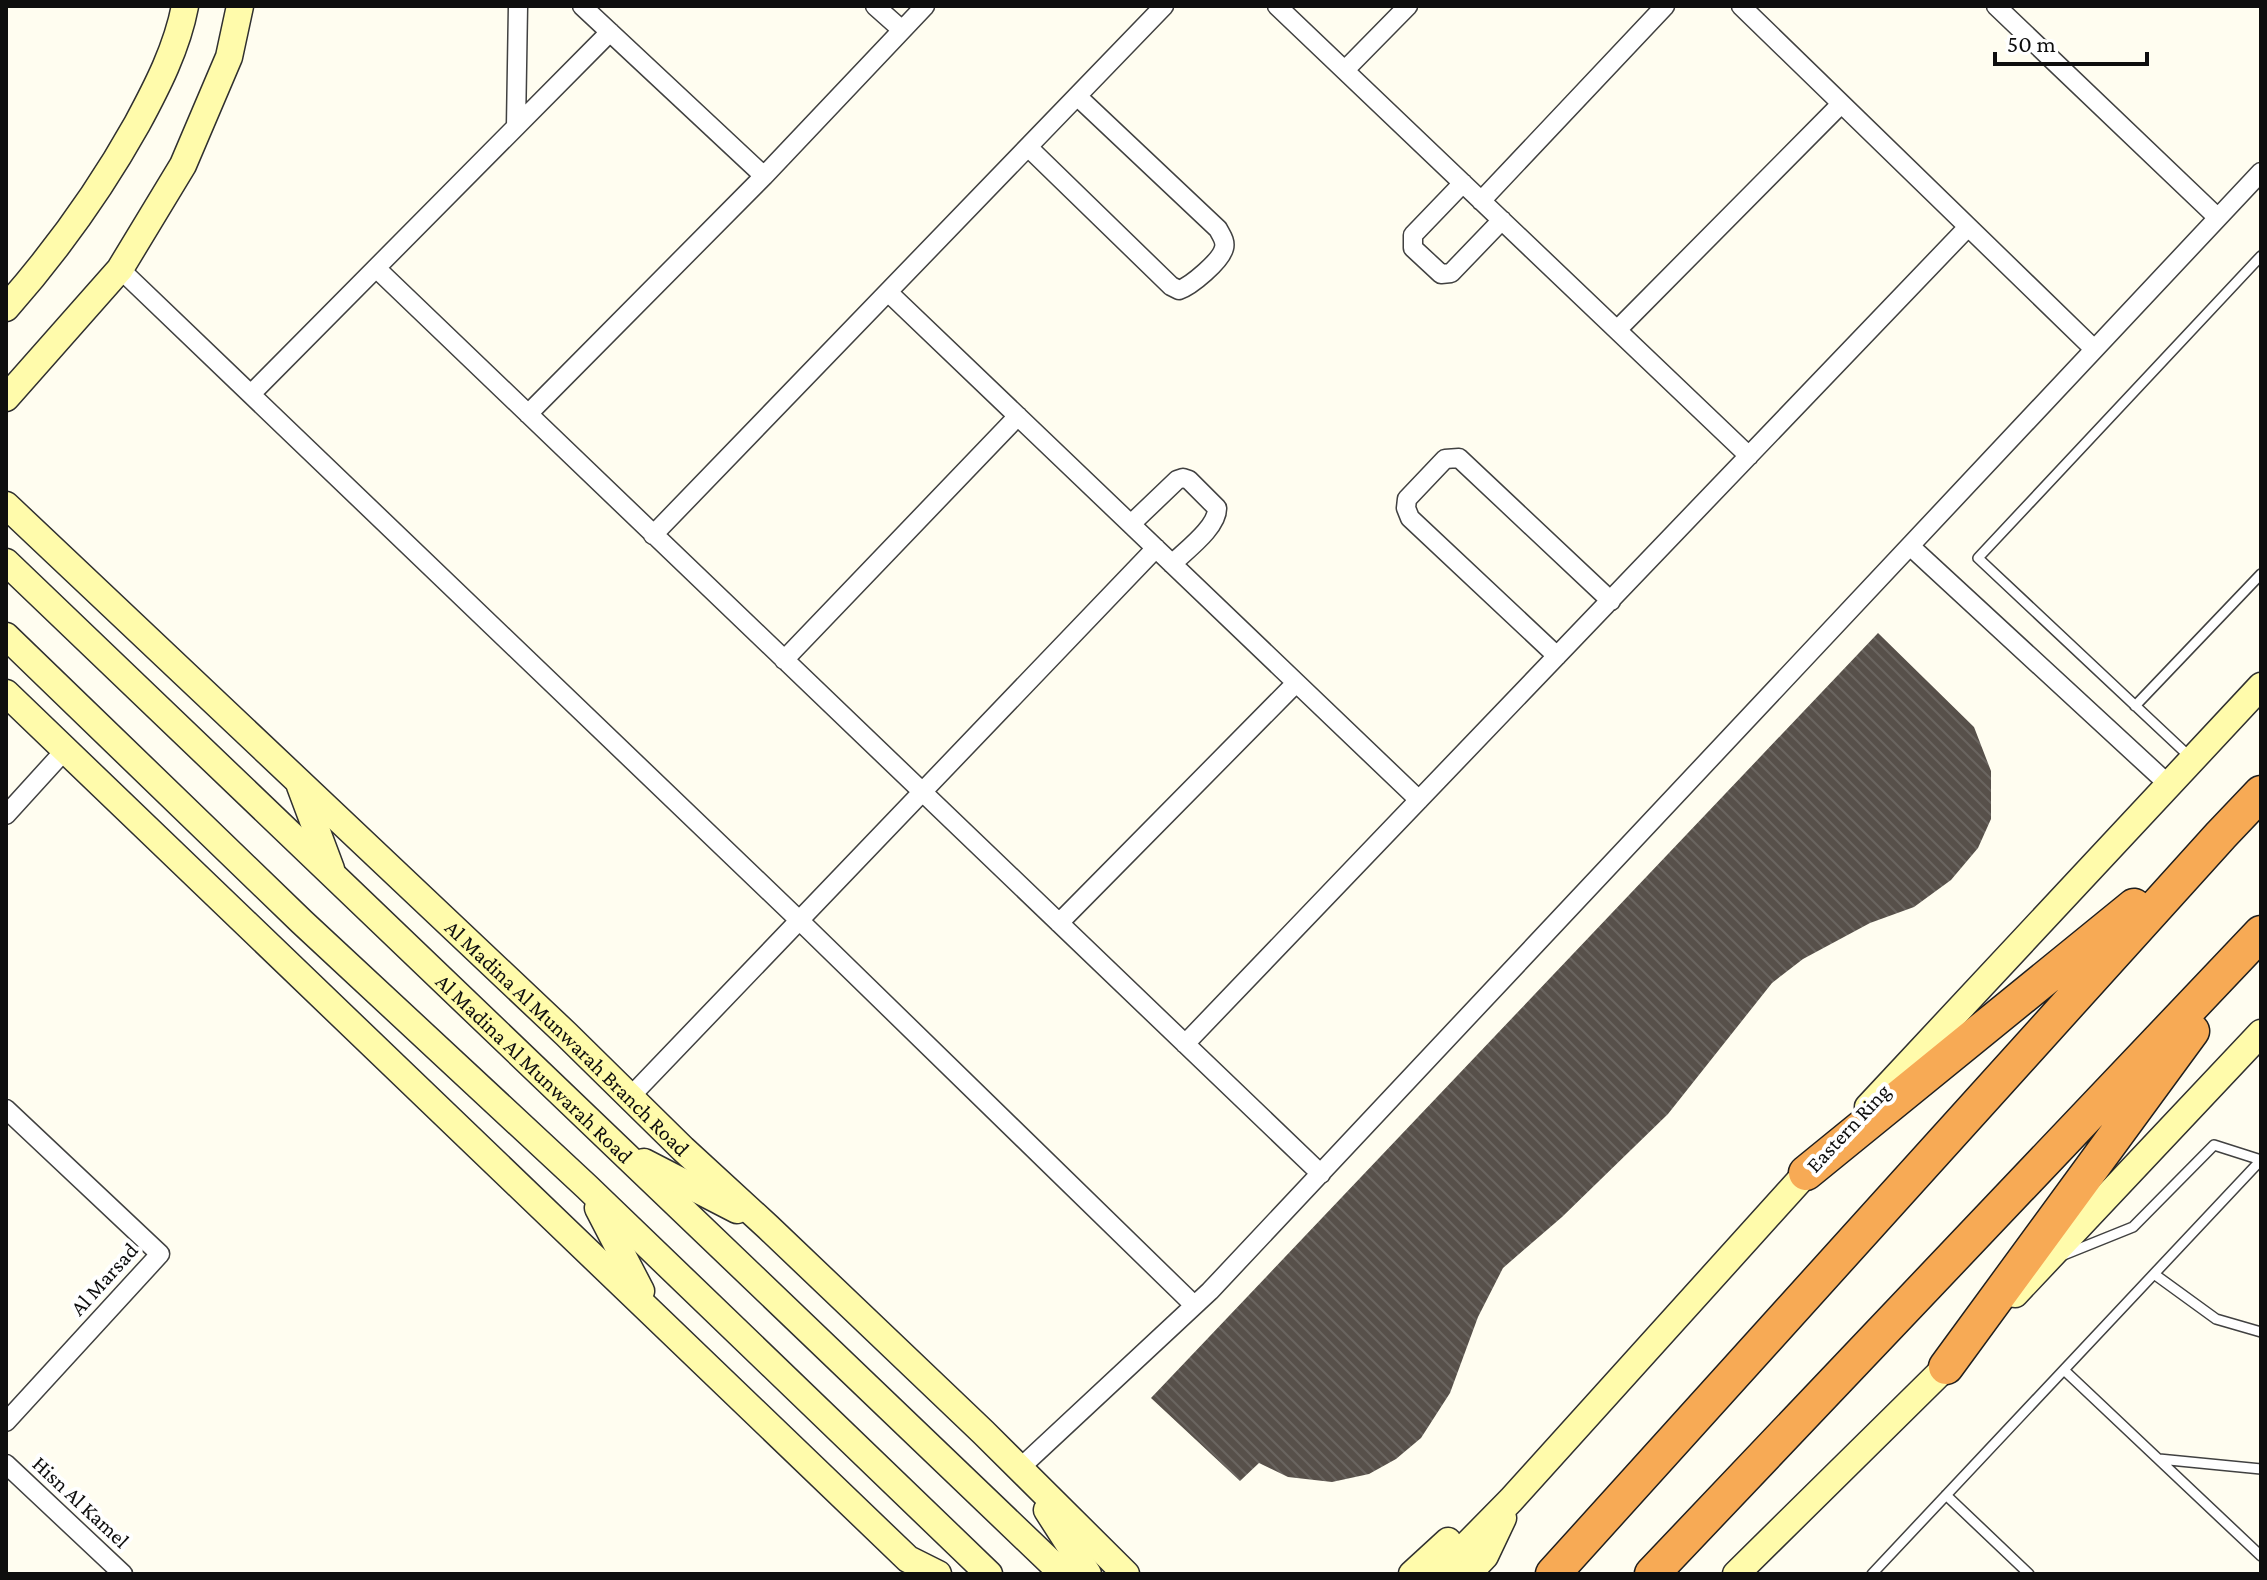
<svg xmlns="http://www.w3.org/2000/svg" width="2267" height="1580" font-family="'Crimson Pro',serif">
	<style>
		.building { fill: url(#building-back-hatch) }
		.lines { fill: none; stroke-linecap: round; stroke-linejoin: round }
		.lane-casing { stroke: #414141; stroke-width: 12 }
		.street-casing { stroke: #414141; stroke-width: 21 }
		.secondary-casing { stroke: #303030; stroke-width: 29 }
		.highway-casing { stroke: #1f1f1f; stroke-width: 37 }
		.lane { stroke: #fff; stroke-width: 9 }
		.street { stroke: #fff; stroke-width: 18 }
		.secondary { stroke: #fffbab; stroke-width: 26 }
		.highway { stroke: #f7aa55; stroke-width: 34 }
		.labels { text-anchor: middle; dominant-baseline: central; stroke-width: 8; stroke-linejoin: round; paint-order: stroke }
		.street-label { font-size: 22px; fill: #0e0e0e; stroke: #fff }
	</style>
	<defs>
		<pattern id="building-back-hatch" width="6" height="6" patternUnits="userSpaceOnUse" patternTransform="scale(2)"><rect width="6" height="6" fill="#57504a"/><path d="M-1 5l2 2M0 0l6 6M5-1l2 2" fill="none" stroke="#6a6560"/></pattern>
	</defs>
	<rect width="100%" height="100%" fill="#fffdf0"/>
	<!-- building -->
	<path class="building" d="M1878 633 1974 727 1991 771V819L1978 848 1951 880 1914 907 1870 923 1803 959 1772 983 1668 1114 1562 1217 1503 1268 1478 1317 1450 1393 1421 1438 1396 1459 1369 1474 1332 1482 1288 1477 1259 1463 1240 1481 1151 1398Z"/>
	<g class="lines">
		<!-- lane casing -->
		<g class="lane-casing">
			<path id="lane" d="M2135 706 2261 574
				M2190 757 1978 558 2261 256
				M2061 1256 2133 1227 2214 1145 2261 1160
				M2154 1274 2216 1319 2261 1332
				M2064 1370 2261 1556
				M2159 1459 2261 1469
				M1946 1495 2029 1574
				M1872 1574 2261 1160"/>
		</g>
		<!-- street casing -->
		<g class="street-casing">
			<path id="street" d="M582 6 764 176
				M875 6 902 30
				M1277 6 1749 456
				M1741 6 2094 349
				M1996 6 2217 217
				M1345 70 1408 6
				M516 126 518 6
				M1028 147 1171 286 1179 290C1191 286 1221 261 1224 248 1226 241 1221 235 1218 229L1077 96
				M1463 183 1413 235V248L1441 274 1451 273 1502 220
				M1481 201 1665 6
				M376 268 1321 1174
				M120 269 800 921 1194 1305
				M888 292 1419 800
				M1617 330 1841 104
				M251 394 610 32
				M528 414 764 176 925 6
				M1131 524 1177 480 1183 478 1189 480 1217 508C1218 527 1185 551 1172 564
				M653 535 1164 6
				M1910 546 2168 784
				M1557 656 1410 518 1406 508 1407 499 1445 459 1459 458 1611 601
				M784 660 1018 416
				M6 815 66 749
				M1059 923 1296 683
				M1185 1044 1968 227
				M630 1097 1156 548
				M6 1109 160 1254 6 1422
				M6 1464 123 1574
				M1020 1468 1210 1291 2261 172"/>
		</g>
		<!-- secondary casing -->
		<g class="secondary-casing">
			<g id="secondary">
				<path d="M6 308C57 250 99 192 137 124 157 87 177 48 185 6"/>
				<path d="M6 398 120 269 183 165 229 57 240 6"/>
				<path id="s1" d="M6 505 566 1034 683 1149 768 1227 983 1432 1126 1574"/>
				<path id="s2" d="M6 562 1063 1574"/>
				<path d="M6 636 302 922 587 1187 989 1574"/>
				<path d="M6 693 908 1559 938 1574"/>
				<path d="M300 786 331 869"/>
				<path d="M1868 1107 2261 686"/>
				<path d="M644 1162 737 1210"/>
				<path d="M598 1208 641 1291"/>
				<path d="M2015 1294 2261 1033"/>
				<path d="M1047 1510 1088 1574"/>
				<path d="M1412 1574 1448 1541"/>
				<path d="M1438 1574 1511 1500 1819 1159"/>
				<path d="M1468 1574 1485 1556 1503 1518"/>
				<path d="M1736 1574 1958 1355"/>
			</g>
		</g>
		<!-- highway casing -->
		<g class="highway-casing">
			<path id="highway" d="M1806 1173 2134 906
				M1946 1367 2192 1031
				M1553 1574 2221 835 2261 793
				M1652 1574 2261 933"/>
		</g>
		<!-- lane -->
		<use href="#lane" class="lane"/>
		<!-- street -->
		<use href="#street" class="street"/>
		<!-- secondary -->
		<use href="#secondary" class="secondary"/>
		<!-- highway -->
		<use href="#highway" class="highway"/>
	</g>
	<g class="labels">
		<!-- street labels -->
		<g class="street-label">
			<text stroke="none"><textPath href="#s1" startOffset="774">Al Madina Al Munwarah Branch Road</textPath></text>
			<text stroke="none"><textPath href="#s2" startOffset="732">Al Madina Al Munwarah Road</textPath></text>
			<text transform="translate(1848 1128) rotate(-47)">Eastern Ring</text>
			<text transform="translate(104 1279) rotate(-48)">Al Marsad</text>
			<text transform="translate(81 1502) rotate(43)">Hisn Al Kamel</text>
		</g>
	</g>
	<!-- border -->
	<rect width="2267" height="1580" fill="none" stroke="#0e0e0e" stroke-width="16"/>
	<!-- scale -->
	<path d="M1995 52v12h152v-12" fill="none" stroke="#0e0e0e" stroke-width="4"/>
	<text x="2007" y="52" font-size="24" fill="#0e0e0e" stroke="#ffffff" stroke-width="6" paint-order="stroke">50 m</text>
</svg>
